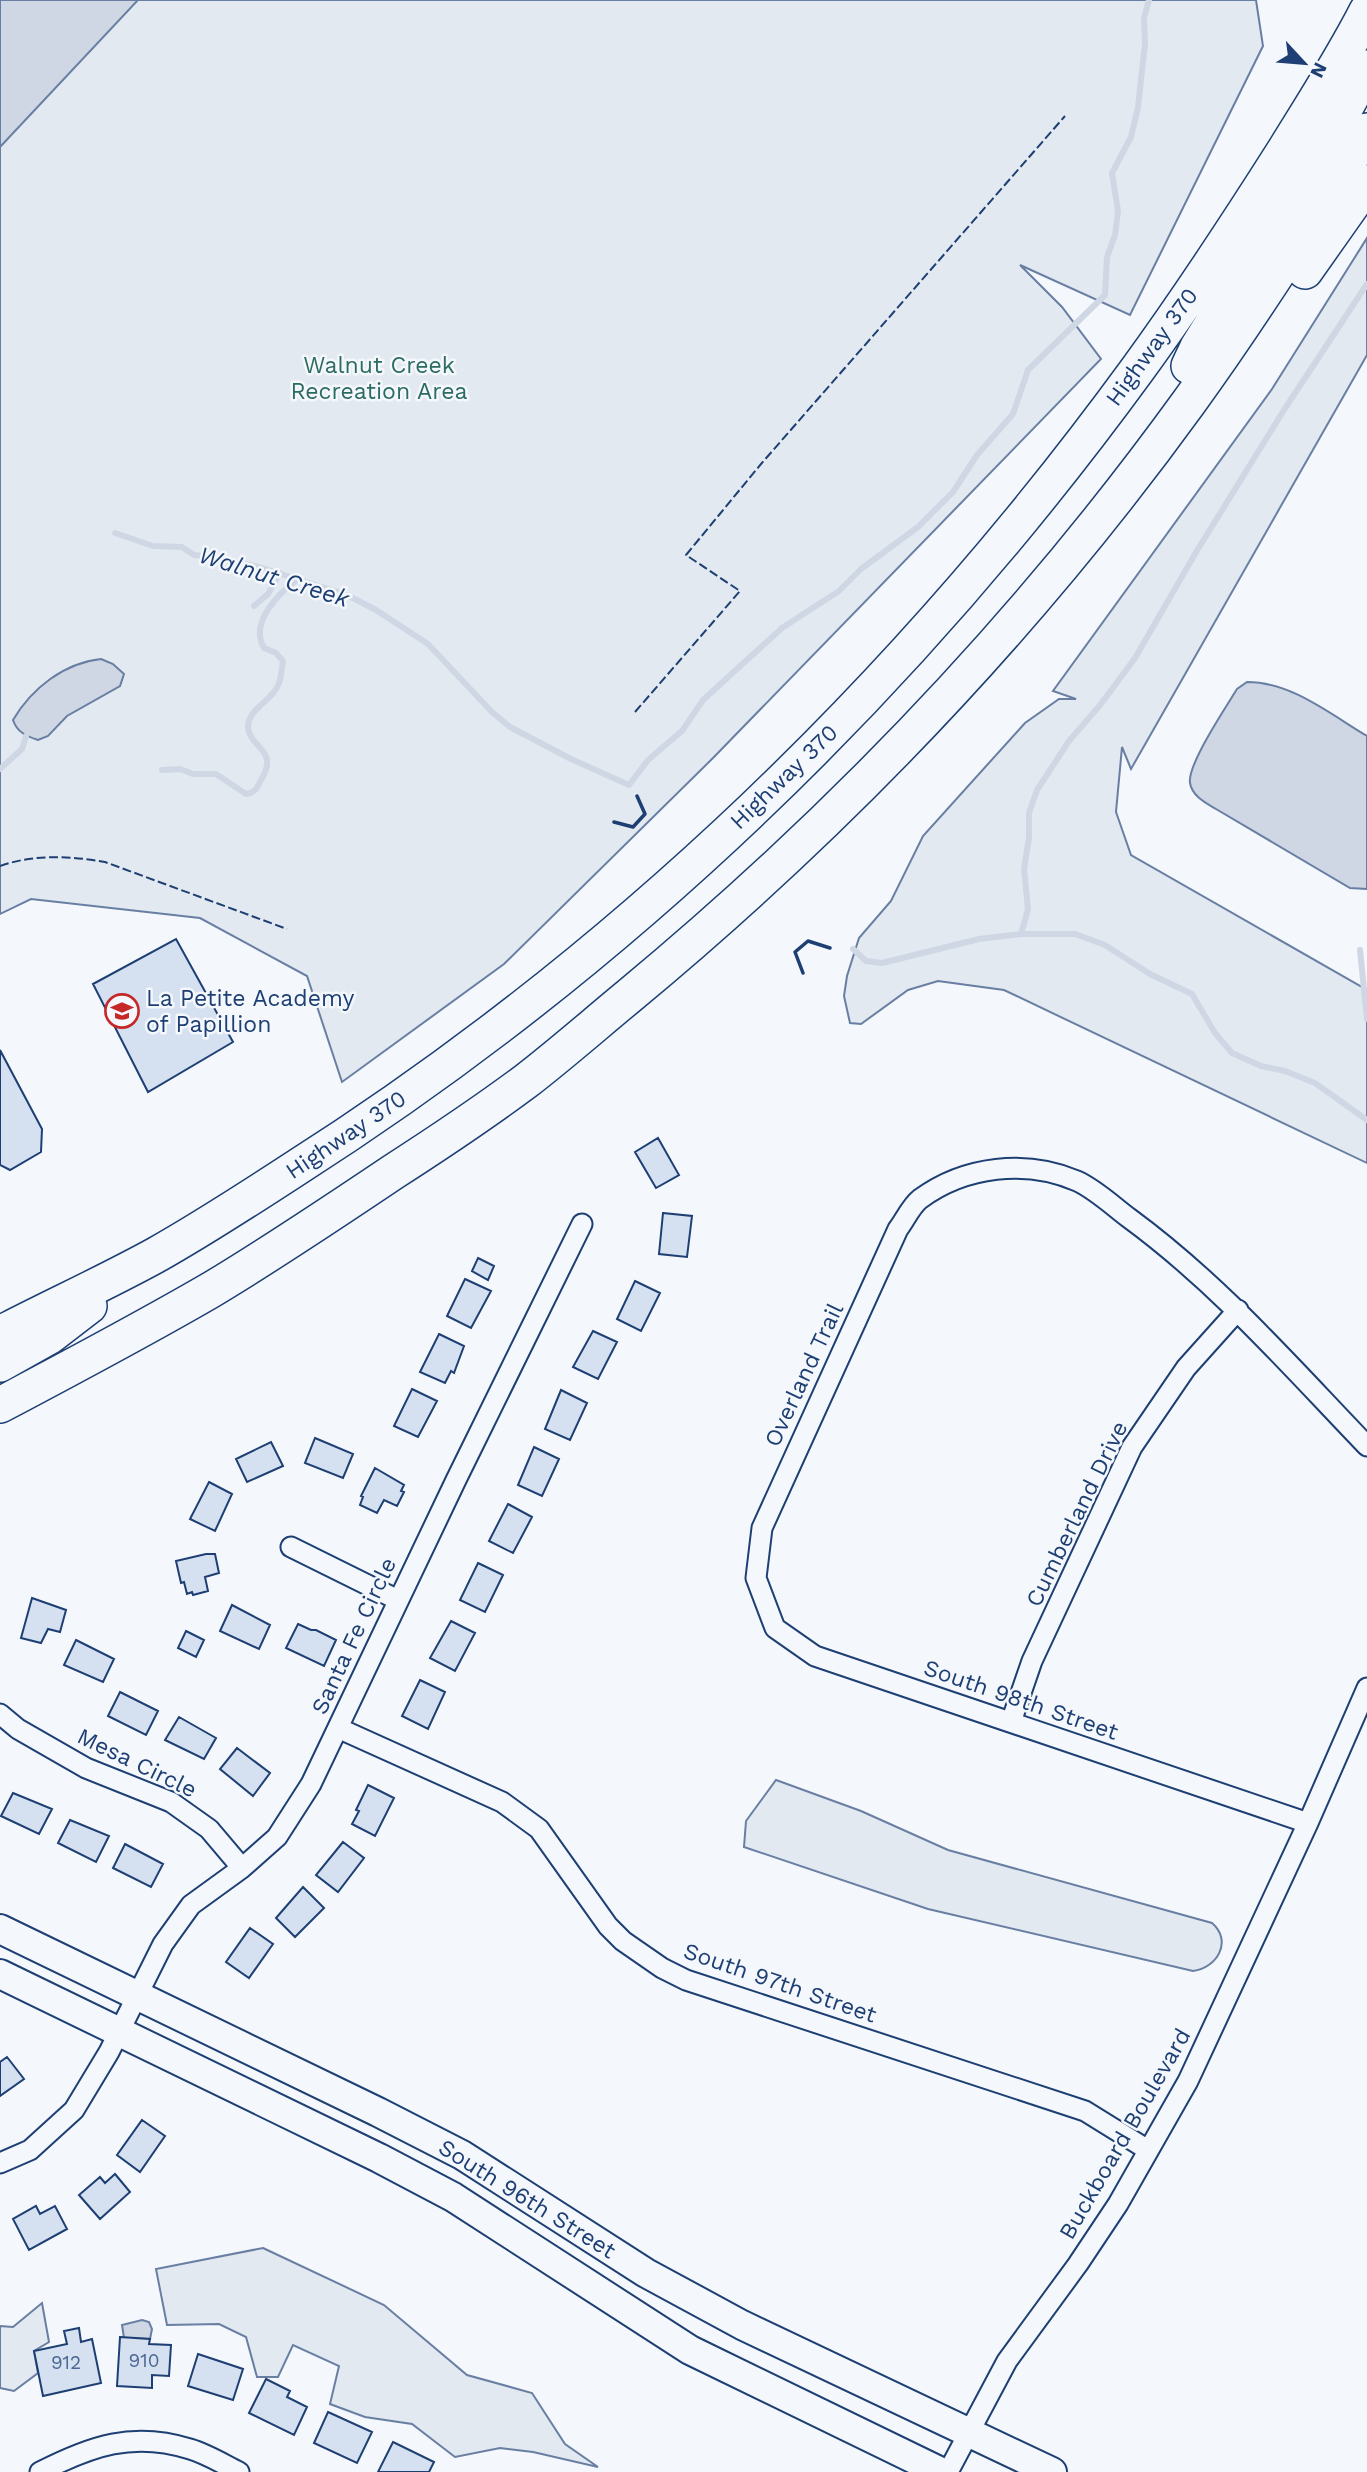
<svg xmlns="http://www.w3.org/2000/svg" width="1367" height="2472" font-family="'Work Sans',sans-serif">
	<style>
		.green { fill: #e3e9f0; stroke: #687fa3; stroke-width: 2 }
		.water { fill: #cfd7e4; stroke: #687fa3; stroke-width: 2 }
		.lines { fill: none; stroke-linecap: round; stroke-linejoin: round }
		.stream { stroke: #cfd7e4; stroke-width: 6 }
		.building { fill: #d5e0f0; stroke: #1d3f73; stroke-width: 2 }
		.street-casing { stroke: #1d3f73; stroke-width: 23 }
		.secondary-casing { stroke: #1d3f73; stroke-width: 32 }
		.highway-casing { stroke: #1d3f73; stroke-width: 38 }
		.street { stroke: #f4f7fb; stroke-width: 19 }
		.secondary { stroke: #f4f7fb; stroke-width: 28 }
		.highway { stroke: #f4f7fb; stroke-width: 35 }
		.fence { stroke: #1d3f73; stroke-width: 2; stroke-dasharray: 9 3.5; stroke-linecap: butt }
		.wall { stroke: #1d3f73; stroke-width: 3.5 }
		.labels { text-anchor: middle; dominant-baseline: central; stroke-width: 5; stroke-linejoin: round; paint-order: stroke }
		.number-label { font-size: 19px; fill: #4b6792 }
		.street-label { font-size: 23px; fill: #1d3f73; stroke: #f4f7fb }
		.park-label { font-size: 23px; fill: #2c6c60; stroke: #f4f7fb }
		.poi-label { font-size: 23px; fill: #1d3f73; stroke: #f4f7fb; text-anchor: start }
		.water-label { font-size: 24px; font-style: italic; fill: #1d3f73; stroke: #f4f7fb }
	</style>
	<rect width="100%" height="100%" fill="#f4f7fb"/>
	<!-- green -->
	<path class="green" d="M0 0H1256L1263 46 1130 315 1020 265 1062 307 1101 359 713 758 504 964 342 1082 307 976 200 918 31 899 0 914Z
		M1367 238V355L1131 769 1122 747 1116 812 1131 855 1367 990V1163L1004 990 938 981 908 990 861 1024 850 1023 844 996 847 976 859 938 891 901 923 836 1025 723 1059 699H1076L1053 691 1272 389Z
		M776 1780 861 1811 948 1850 1212 1923C1233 1941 1217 1968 1193 1971L928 1909 744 1847 746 1821Z
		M263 2248 384 2305 467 2375 532 2393 565 2444 598 2467 533 2452 500 2448 455 2457 412 2424 365 2417 330 2404 339 2366 293 2345 278 2377H257L246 2337 219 2324 167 2325 156 2269Z
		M42 2303 49 2342 34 2351 38 2373 14 2391 0 2388V2326L13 2327Z"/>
	<!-- water -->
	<path class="water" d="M0 0H138L0 147Z
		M101 659 113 664 124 674 120 686 67 716 48 736 38 740C26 736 17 732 13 720 32 688 64 663 101 659Z
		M1247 682C1291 682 1330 714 1367 736V889L1350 888 1216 809C1206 803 1192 796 1190 783 1187 765 1226 707 1237 689Z
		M142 2320 149 2322 152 2329 150 2339 124 2338 122 2325Z"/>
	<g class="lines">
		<!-- stream -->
		<path class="stream" d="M115 533 153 546 182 547 194 555 220 558 259 567 347 595 376 610 428 644 492 712 510 727 571 759 629 785 648 760 682 731 703 700 782 628 839 591 861 569 918 527 953 492 977 455 1013 414 1028 370 1105 295 1107 257 1115 235 1118 211 1112 173 1131 137 1138 107 1145 44 1144 18 1149 0
			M254 606 268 594 280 573
			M0 769 22 749 26 736
			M162 770 180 769 193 774H216L246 794C255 793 257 788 261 780 280 749 249 748 248 727 248 708 274 700 279 683 281 677 282 668 283 661L276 653 264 648C249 622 279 593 298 579
			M1021 934 1028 909 1024 869 1029 838V813L1037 790 1069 741 1101 704 1135 658 1198 549 1284 410 1367 284
			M853 949 866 961 882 963 979 939 1021 934H1075L1105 945 1150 974 1192 994 1215 1033 1232 1053 1261 1066 1285 1071 1315 1083 1367 1120
			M1360 950 1367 1019"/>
	</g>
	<!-- building -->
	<path class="building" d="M176 939 233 1042 148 1092 93 984Z
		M0 1050 42 1129 41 1152 10 1170 0 1165Z
		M658 1138 679 1175 656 1188 635 1152Z
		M663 1213 692 1216 687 1257 659 1254Z
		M478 1258 494 1266 488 1280 472 1271Z
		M465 1279 491 1291 471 1328 447 1316Z
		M635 1281 660 1293 641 1331 617 1319Z
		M593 1331 617 1342 598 1379 573 1367Z
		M439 1334 464 1346 454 1373 451 1371 445 1383 420 1372Z
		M412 1389 437 1401 418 1437 394 1426Z
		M561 1390 587 1403 570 1440 545 1429Z
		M315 1438 353 1454 343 1478 305 1463Z
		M271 1442 283 1466 247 1482 236 1459Z
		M534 1447 559 1459 542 1496 518 1485Z
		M375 1468 404 1485 401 1491 404 1492 397 1506 384 1500 377 1513 360 1505 363 1497 361 1496Z
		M209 1482 232 1494 215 1531 190 1519Z
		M508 1504 532 1517 513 1553 489 1541Z
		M206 1554H215L219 1573 205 1577 208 1591 193 1595 192 1592 187 1594 184 1582 181 1583 176 1561Z
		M478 1563 503 1575 485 1612 460 1600Z
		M32 1598 66 1610 60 1632 48 1629 41 1643 21 1638Z
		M232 1605 270 1625 259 1649 220 1631Z
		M451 1621 475 1633 455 1671 430 1658Z
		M298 1624 311 1630H316L336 1640 324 1666 286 1648Z
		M186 1631 204 1640 196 1657 178 1648Z
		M76 1640 114 1659 103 1682 64 1665Z
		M420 1680 445 1692 428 1729 402 1716Z
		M120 1692 158 1711 146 1735 108 1716Z
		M179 1717 216 1738 204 1759 165 1740Z
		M237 1748 270 1773 253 1796 220 1769Z
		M368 1785 394 1798 375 1836 352 1824 359 1811 356 1810Z
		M13 1793 52 1809 39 1834 1 1816Z
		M70 1820 109 1836 96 1862 58 1843Z
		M343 1842 364 1858 338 1892 316 1875Z
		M125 1844 163 1864 151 1887 113 1868Z
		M303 1887 324 1908 295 1937 276 1918Z
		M250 1928 273 1944 249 1978 226 1962Z
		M7 2057 24 2079 0 2096V2062Z
		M142 2120 165 2136 140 2172 117 2155Z
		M115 2174 130 2192 100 2219 79 2195 100 2177 105 2183Z
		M36 2206 40 2214 55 2206 67 2229 29 2250 13 2219Z
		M79 2328 81 2342 92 2339 101 2383 43 2396 34 2351 67 2344 64 2331Z
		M120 2337 150 2339 149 2344 171 2345 169 2376 152 2375V2388L117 2386Z
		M198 2354 243 2369 233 2400 188 2386Z
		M266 2379 290 2391 287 2397 307 2407 294 2435 249 2413Z
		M328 2412 372 2432 357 2463 314 2443Z
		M393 2442 434 2462 429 2472H378Z"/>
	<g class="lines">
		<!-- street casing -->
		<g class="street-casing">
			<path id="street" d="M291 1547 398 1600
				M0 1714 18 1729 86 1768 171 1802 209 1829 242 1868
				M1011 1722 1032 1661 1132 1447 1186 1368 1238 1310
				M338 1728 502 1802 539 1829 608 1926 623 1941 662 1968 686 1980 1085 2111 1148 2150
				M1308 1823 815 1656 775 1628 756 1578 762 1528 898 1229C905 1220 911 1206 920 1199 965 1166 1026 1159 1077 1181 1095 1189 1113 1206 1129 1218 1219 1284 1290 1366 1367 1446
				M0 2163 30 2150 74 2110 109 2052 163 1944 191 1905 242 1868 277 1837 311 1784 456 1480 582 1224
				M40 2472C91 2446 133 2431 190 2449 207 2454 223 2464 239 2472
				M948 2472 1007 2361 1078 2264 1118 2204 1188 2081 1308 1823 1367 1688"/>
		</g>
		<!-- secondary casing -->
		<g class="secondary-casing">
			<path id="secondary" d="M0 1929 378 2112 462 2155 646 2273 742 2325 1052 2472
				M0 1974 379 2158 453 2197 690 2350 941 2472"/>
		</g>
		<!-- highway casing -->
		<g class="highway-casing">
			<path id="highway" d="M1305 271 1367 183
				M1189 366 1198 347 1333 130 1367 68
				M0 1334C52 1307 105 1283 156 1255 204 1228 250 1198 296 1168 625 958 907 685 1137 370 1188 300 1236 227 1283 153 1312 106 1342 60 1367 11
				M0 1364 50 1336 89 1306
				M0 1405C70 1368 140 1331 209 1291 271 1254 332 1213 393 1172 438 1143 483 1113 526 1081 561 1054 595 1024 629 996 839 822 1029 623 1189 402 1252 315 1310 223 1367 131"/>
		</g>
		<!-- street -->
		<use href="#street" class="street"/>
		<!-- secondary -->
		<use href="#secondary" class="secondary"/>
		<!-- highway -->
		<use href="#highway" class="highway"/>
		<!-- fence -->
		<path class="fence" d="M635 712 740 591 686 555 761 464 1065 116
			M0 866C34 854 70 856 105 862L287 929"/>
		<!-- wall -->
		<path class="wall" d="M614 822 633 827 645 814 637 796
			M803 973 795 952 808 941 830 948"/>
	</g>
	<!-- icons -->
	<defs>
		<g id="school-ring" transform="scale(1.75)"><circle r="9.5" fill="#f4f7fb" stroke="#c62828" stroke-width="1.5"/><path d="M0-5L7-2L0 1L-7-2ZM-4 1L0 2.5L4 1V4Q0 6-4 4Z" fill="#c62828"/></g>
	</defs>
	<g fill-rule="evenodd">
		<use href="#school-ring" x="122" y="1011"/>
	</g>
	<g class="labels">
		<!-- number labels -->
		<g class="number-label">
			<text x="144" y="2360">910</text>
			<text x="66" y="2362">912</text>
		</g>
		<!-- street labels -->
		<g class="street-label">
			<text transform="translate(1152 347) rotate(-54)">Highway 370</text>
			<text transform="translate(784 777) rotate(-44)">Highway 370</text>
			<text transform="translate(346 1135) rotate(-34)">Highway 370</text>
			<text transform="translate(804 1375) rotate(-65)">Overland Trail</text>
			<text transform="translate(1077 1514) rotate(-64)">Cumberland Drive</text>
			<text transform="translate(354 1636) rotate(-65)">Santa Fe Circle</text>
			<text transform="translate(1021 1700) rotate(19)">South 98th Street</text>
			<text transform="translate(137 1763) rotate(26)">Mesa Circle</text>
			<text transform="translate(780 1983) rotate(19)">South 97th Street</text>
			<text transform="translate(1125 2134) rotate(-60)">Buckboard Boulevard</text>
			<text transform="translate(527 2199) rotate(32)">South 96th Street</text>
		</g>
		<!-- park labels -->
		<g class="park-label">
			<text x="379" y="365">Walnut Creek<tspan x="379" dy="26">Recreation Area</tspan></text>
		</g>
		<!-- poi labels -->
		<g class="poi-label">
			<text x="146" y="998">La Petite Academy<tspan x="146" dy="26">of Papillion</tspan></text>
		</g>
		<!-- water labels -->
		<g class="water-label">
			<text transform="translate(274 577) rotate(17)">Walnut Creek</text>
		</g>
	</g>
	<!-- north arrow -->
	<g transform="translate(1304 63) rotate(116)" stroke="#f4f7fb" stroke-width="5" paint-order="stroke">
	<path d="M0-5L12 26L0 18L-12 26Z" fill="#1d3f73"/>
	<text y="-10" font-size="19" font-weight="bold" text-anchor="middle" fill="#1d3f73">N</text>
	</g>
</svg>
